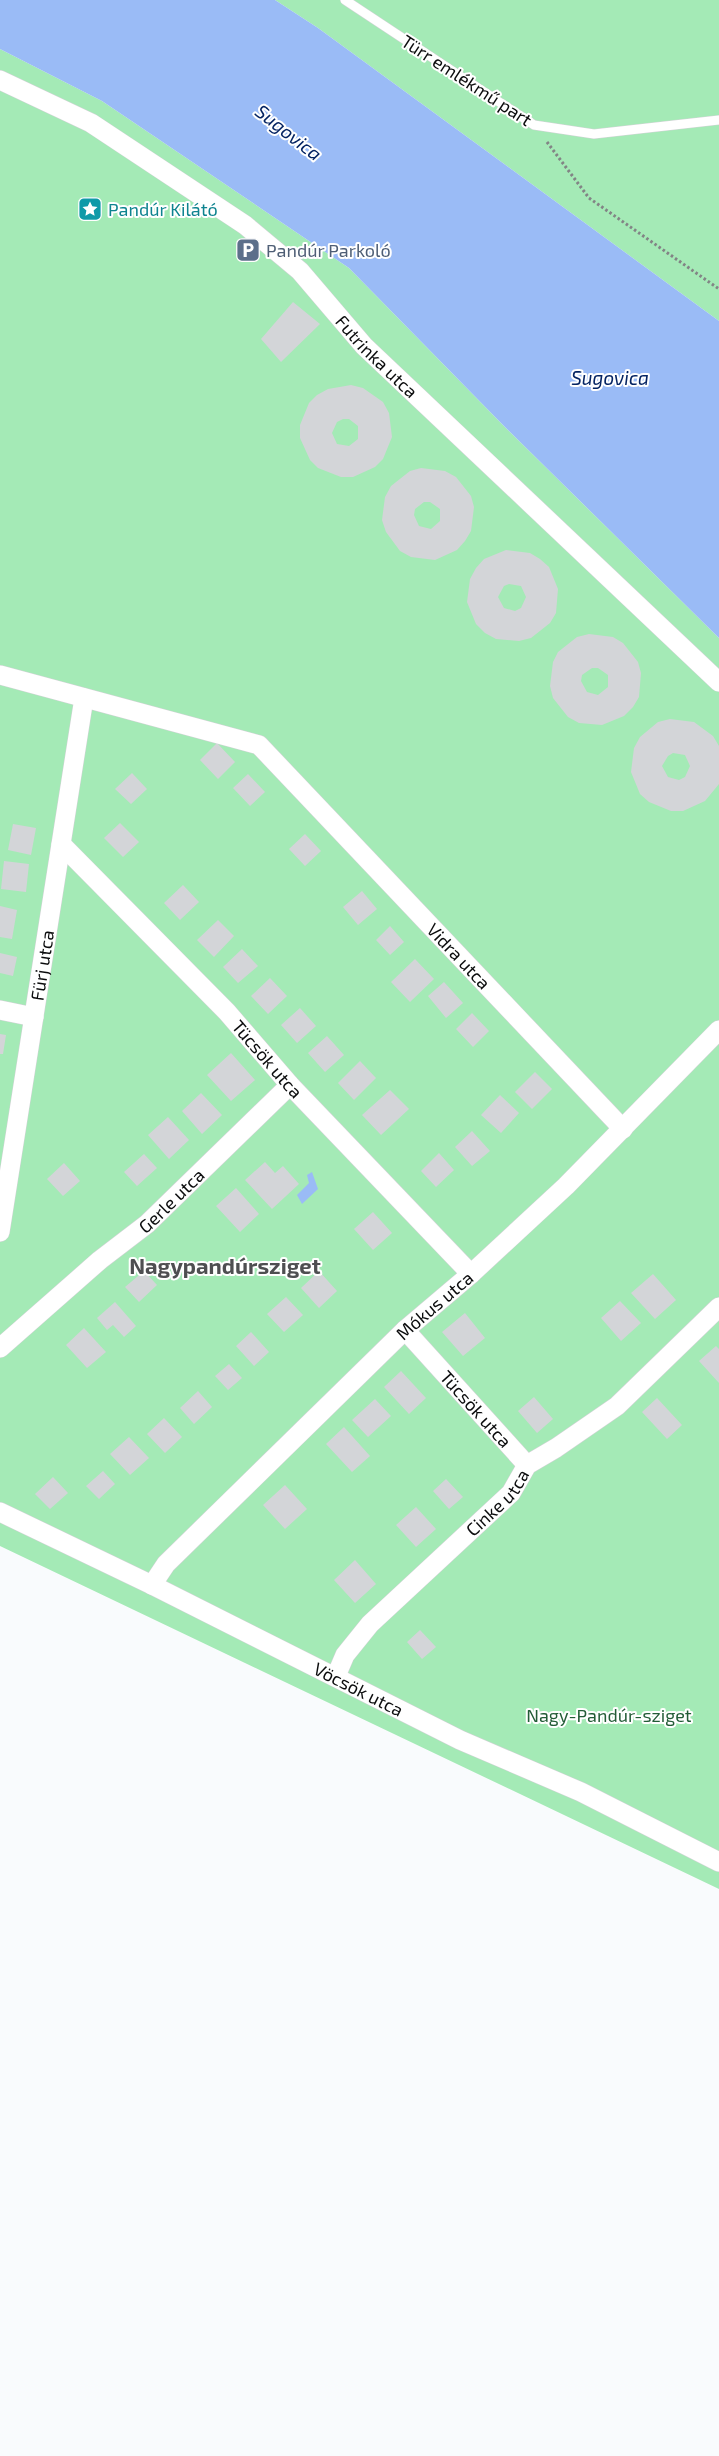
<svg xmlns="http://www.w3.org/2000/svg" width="719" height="2456" font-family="'Exo 2',sans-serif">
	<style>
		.green { fill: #a4eab6 }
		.water { fill: #9abbf6 }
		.building { fill: #d3d5d8; fill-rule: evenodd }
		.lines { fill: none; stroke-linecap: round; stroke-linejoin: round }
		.service-casing { stroke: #d1d3d5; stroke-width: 10 }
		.minor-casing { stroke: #d1d3d5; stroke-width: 20 }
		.path { stroke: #828485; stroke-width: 3; stroke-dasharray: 2.5 2.5; stroke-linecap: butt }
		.service { stroke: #fff; stroke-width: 9 }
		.minor { stroke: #fff; stroke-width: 19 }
		.labels { text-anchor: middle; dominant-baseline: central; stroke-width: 4; stroke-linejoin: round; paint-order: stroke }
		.street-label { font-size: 18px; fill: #0b0c0d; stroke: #fff }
		.culture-label { font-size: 18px; fill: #0d838f; stroke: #fff; text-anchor: start }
		.service-label { font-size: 18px; fill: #4e5e75; stroke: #fff; text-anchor: start }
		.park-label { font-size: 18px; fill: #225c36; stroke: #fff }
		.water-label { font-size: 19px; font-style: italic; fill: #052463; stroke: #fff }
		.district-label { font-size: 22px; font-weight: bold; fill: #4e4f51; stroke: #fff }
	</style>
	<rect width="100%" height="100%" fill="#f9fbfd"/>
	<!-- green -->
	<path class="green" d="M275 0H719V321L318 28Z
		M0 49 102 101 349 268 501 423 719 638V1889L0 1546Z"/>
	<!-- water -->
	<path class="water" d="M0 0H275L318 28 719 321V638L501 423 349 268 102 101 0 49Z
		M312 1172 318 1189 302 1204 297 1195 309 1183 307 1175Z"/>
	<!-- building -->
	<path class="building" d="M293 302 320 324 281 362 261 339Z
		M351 385 363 388 383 402 389 413 392 437 383 459 375 467 353 477H341L318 468 310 460 300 438V425L309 403 317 395 328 389ZM343 419H349L358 426V439L349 446 337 444 332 433 337 422Z
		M421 468 445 471 456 477 471 496 474 507 471 531 465 541 457 550 435 560 411 557 400 551 386 532 382 520 385 497 391 486 410 471ZM424 502H430L440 509V521L431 529 419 526 414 515 415 509Z
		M506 550 530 553 540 559 549 567 558 589 556 613 550 623 531 638 519 641 496 639 485 633 476 624 467 602 470 579 476 568 484 559ZM509 584 521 586 526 597 521 608 515 611 504 608 498 597 504 586Z
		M589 634 613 637 623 643 638 662 641 673 639 697 633 707 624 716 602 725 579 723 568 717 553 698 550 686 553 662 558 652 577 637ZM592 668H598L608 675V687L598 695 587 692 581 681 582 675Z
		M670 719 694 722 713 736 719 746V784L705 801 683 811H671L649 802 640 794 631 772 634 748 640 737 658 722ZM673 753 685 755 690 766 685 777 679 780 668 777 662 766 668 756Z
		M217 743 235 762 218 779 200 760Z
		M132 773 147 789 131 804 115 789Z
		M248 774 265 792 250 806 233 788Z
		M120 823 139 842 123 857 104 838Z
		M13 824 36 828 31 855 8 850Z
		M305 834 321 851 305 866 289 849Z
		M4 861 29 864 26 892 1 889Z
		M183 885 199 902 180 920 164 903Z
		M362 891 377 909 358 925 343 907Z
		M0 906 17 910 12 939 0 937Z
		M218 920 234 936 214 957 197 940Z
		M390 926 404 942 390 955 376 940Z
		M242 949 258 966 238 983 223 967Z
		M0 953 17 957 13 976 0 973Z
		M415 959 434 979 410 1002 391 982Z
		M270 978 287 996 268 1014 251 996Z
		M444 982 463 1003 446 1018 428 996Z
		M300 1008 316 1026 297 1043 281 1025Z
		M472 1013 489 1031 473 1047 456 1029Z
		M0 1034 6 1035 3 1054H0Z
		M327 1036 344 1055 325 1072 308 1053Z
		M231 1053 255 1080 231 1101 207 1075Z
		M360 1061 376 1078 354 1100 338 1083Z
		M535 1072 552 1089 532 1109 515 1092Z
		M390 1090 409 1109 381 1135 362 1115Z
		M201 1093 222 1115 202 1134 182 1111Z
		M500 1095 519 1113 501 1133 481 1115Z
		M168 1117 189 1140 169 1159 148 1135Z
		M472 1131 490 1151 472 1166 455 1147Z
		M439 1153 454 1170 436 1187 421 1171Z
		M144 1154 157 1168 137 1186 124 1172Z
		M265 1162 275 1173 283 1166 299 1184 272 1209 245 1180Z
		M64 1163 80 1181 63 1196 47 1179Z
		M236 1188 259 1214 240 1232 216 1206Z
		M373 1212 392 1233 373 1250 354 1229Z
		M144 1271 157 1285 139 1302 125 1287Z
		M319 1271 337 1291 319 1308 301 1288Z
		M653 1274 676 1300 655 1319 631 1293Z
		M286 1297 303 1315 284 1332 267 1314Z
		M620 1301 641 1323 621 1341 601 1318Z
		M115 1302 136 1326 124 1337 113 1325 107 1330 97 1318Z
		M465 1313 485 1338 463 1356 442 1332Z
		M84 1328 106 1352 87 1368 66 1345Z
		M251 1332 269 1352 254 1366 236 1346Z
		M716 1346 719 1349V1383L699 1361Z
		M229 1364 242 1378 228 1390 215 1376Z
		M401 1371 426 1398 409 1414 384 1387Z
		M198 1391 212 1407 194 1424 180 1408Z
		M534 1397 553 1419 537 1433 518 1411Z
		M657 1398 682 1425 667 1439 642 1412Z
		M375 1399 391 1416 368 1437 352 1420Z
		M164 1418 182 1437 165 1453 147 1434Z
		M344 1427 370 1456 352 1472 326 1444Z
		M129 1437 149 1458 130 1475 110 1454Z
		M103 1471 115 1484 99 1499 86 1486Z
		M53 1477 68 1493 50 1509 35 1494Z
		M446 1479 463 1497 449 1509 433 1491Z
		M285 1485 307 1509 285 1529 263 1505Z
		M416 1507 436 1529 416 1547 396 1525Z
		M355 1560 376 1584 355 1603 334 1580Z
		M420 1630 436 1647 422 1659 407 1642Z"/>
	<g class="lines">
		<!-- service casing -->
		<g class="service-casing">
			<path id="service" d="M345 0 534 125 594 134 719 120"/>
		</g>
		<!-- minor casing -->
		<g class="minor-casing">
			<g id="minor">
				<path id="s1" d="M0 80 91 123 245 225 300 271 364 346 719 682"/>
				<path id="s2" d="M0 675 259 745 623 1129"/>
				<path id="s3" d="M61 844 227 1012 290 1085 471 1274"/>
				<path d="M0 1010 34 1017"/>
				<path id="s4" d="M0 1232 84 698"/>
				<path id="s5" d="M405 1330 527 1465"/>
				<path id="s6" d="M0 1348 100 1260 147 1224 290 1085"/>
				<path id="s7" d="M0 1512 152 1585 460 1740 581 1792 719 1862"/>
				<path id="s8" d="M152 1585 166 1564 405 1330 471 1274 566 1186 719 1030"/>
				<path id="s9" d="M336 1676 345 1655 370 1624 511 1493 527 1465 556 1448 617 1406 719 1307"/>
			</g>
		</g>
		<!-- path -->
		<path class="path" d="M547 142 589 198 719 289"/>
		<!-- service -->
		<use href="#service" class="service"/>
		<!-- minor -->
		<use href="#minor" class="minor"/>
	</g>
	<!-- icons -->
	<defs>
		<g id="sight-square" transform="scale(1.25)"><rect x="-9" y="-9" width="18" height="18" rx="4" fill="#0f9aa8" stroke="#fff"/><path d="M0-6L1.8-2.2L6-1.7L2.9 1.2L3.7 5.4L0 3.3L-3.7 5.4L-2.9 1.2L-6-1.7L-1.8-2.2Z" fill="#fff"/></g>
		<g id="parking-square" transform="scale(1.25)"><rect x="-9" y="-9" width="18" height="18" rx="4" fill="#5c6f8a" stroke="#fff"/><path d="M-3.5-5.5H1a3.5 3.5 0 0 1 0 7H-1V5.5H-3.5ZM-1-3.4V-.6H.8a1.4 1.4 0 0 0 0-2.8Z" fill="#fff"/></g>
	</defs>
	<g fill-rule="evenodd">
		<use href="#sight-square" x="90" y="209"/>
		<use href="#parking-square" x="248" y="250"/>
	</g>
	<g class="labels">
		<!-- street labels -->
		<g class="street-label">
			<text transform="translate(467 80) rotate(33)">Türr emlékmű part</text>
			<text stroke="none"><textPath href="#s1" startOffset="472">Futrinka utca</textPath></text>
			<text stroke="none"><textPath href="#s2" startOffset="559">Vidra utca</textPath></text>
			<text stroke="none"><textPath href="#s4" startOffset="270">Fürj utca</textPath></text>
			<text stroke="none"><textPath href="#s3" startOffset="298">Tücsök utca</textPath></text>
			<text stroke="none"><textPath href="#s6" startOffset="226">Gerle utca</textPath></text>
			<text stroke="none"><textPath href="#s8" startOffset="398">Mókus utca</textPath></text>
			<text stroke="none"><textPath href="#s5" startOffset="106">Tücsök utca</textPath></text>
			<text stroke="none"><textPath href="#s9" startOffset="239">Cinke utca</textPath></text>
			<text stroke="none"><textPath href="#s7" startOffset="400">Vöcsök utca</textPath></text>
		</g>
		<!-- culture labels -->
		<g class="culture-label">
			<text x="108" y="209">Pandúr Kilátó</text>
		</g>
		<!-- service labels -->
		<g class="service-label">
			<text x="266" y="250">Pandúr Parkoló</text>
		</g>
		<!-- park labels -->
		<g class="park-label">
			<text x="609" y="1715">Nagy-Pandúr-sziget</text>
		</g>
		<!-- water labels -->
		<g class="water-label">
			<text transform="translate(289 132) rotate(38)">Sugovica</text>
			<text x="610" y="377">Sugovica</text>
		</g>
		<!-- district labels -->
		<g class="district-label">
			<text x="225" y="1265">Nagypandúrsziget</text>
		</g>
	</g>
</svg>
